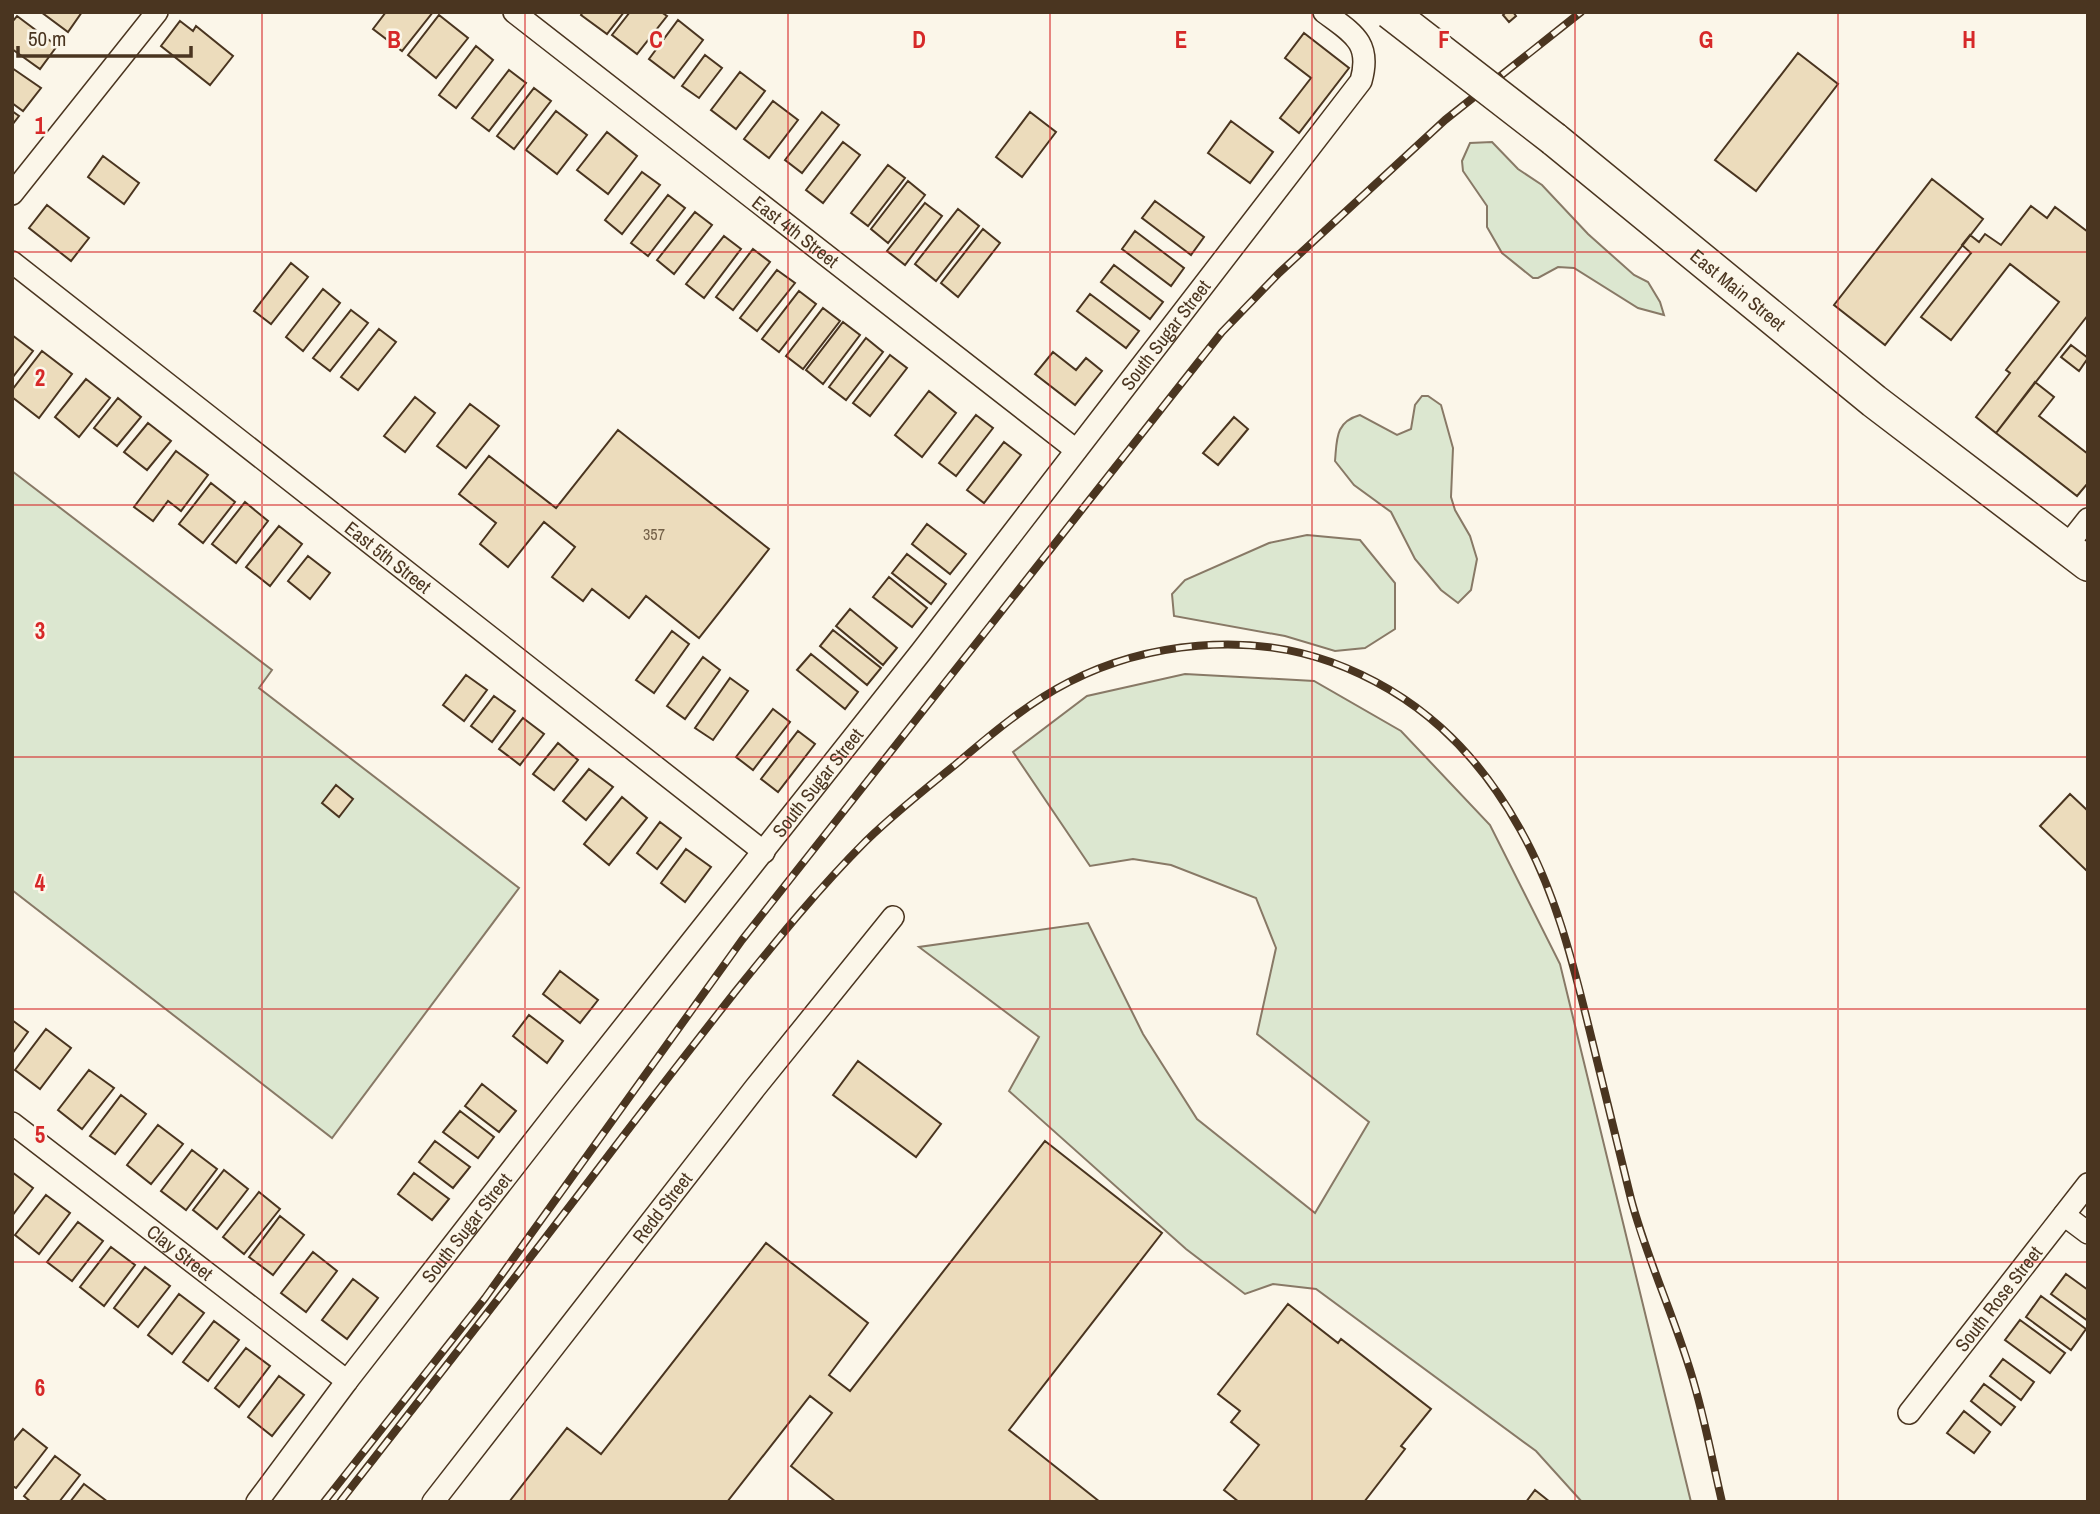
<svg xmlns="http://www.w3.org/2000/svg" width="2100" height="1514" font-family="'Archivo Narrow',sans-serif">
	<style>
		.green { fill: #dce7d0; stroke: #887966; stroke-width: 2 }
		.building { fill: #ecdcbc; stroke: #4a3520; stroke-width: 2 }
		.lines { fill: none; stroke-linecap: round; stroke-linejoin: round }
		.street-casing { stroke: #4a3520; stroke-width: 24 }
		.primary-casing { stroke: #4a3520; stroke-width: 36 }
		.street { stroke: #fbf6e9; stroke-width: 21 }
		.primary { stroke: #fbf6e9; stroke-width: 33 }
		.rail-casing { stroke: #4a3520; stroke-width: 8 }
		.rail { stroke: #fbf6e9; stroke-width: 5; stroke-dasharray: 16; stroke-linecap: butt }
		.primary-bridge-casing { stroke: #4a3520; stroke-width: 36; stroke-linecap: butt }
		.primary-bridge { stroke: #fbf6e9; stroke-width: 33 }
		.grid { fill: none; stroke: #d62828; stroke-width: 2; stroke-opacity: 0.55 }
		.labels { text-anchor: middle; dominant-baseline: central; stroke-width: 5; stroke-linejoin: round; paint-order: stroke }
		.number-label { font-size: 16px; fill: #725f47 }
		.street-label { font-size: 19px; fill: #4a3520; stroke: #fbf6e9 }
		.grid-label { font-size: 23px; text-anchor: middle; font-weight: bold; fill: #d62828; stroke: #fbf6e9; stroke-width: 5; stroke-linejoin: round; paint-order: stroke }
	</style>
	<rect width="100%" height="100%" fill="#fbf6e9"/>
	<!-- green -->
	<path class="green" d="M1492 142 1518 169 1542 185 1588 234 1634 275 1648 282 1660 302 1664 315 1638 308 1574 268 1558 267 1538 278H1533L1502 253 1487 227V206L1463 171 1462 161 1470 143Z
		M1422 396H1428L1441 405 1453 448 1451 497 1455 510 1470 536 1477 559 1471 590 1458 603 1441 590 1415 559 1391 512 1354 485 1335 461C1337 439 1335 422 1360 415L1397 435 1411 429 1415 405Z
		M12 471 272 670 259 688 519 888 332 1138 12 890Z
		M1307 535 1360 540 1395 583V629L1365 648 1335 651 1285 636 1174 616 1172 594 1185 580 1269 543Z
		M1185 674 1314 681 1401 731 1490 825 1560 964 1691 1502H1582L1536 1451 1316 1289 1273 1284 1245 1294 1186 1249 1009 1091 1039 1037 919 947 1088 923 1143 1034 1197 1119 1315 1213 1369 1122 1257 1034 1276 948 1256 898 1171 865 1133 859 1090 866 1013 752 1087 696Z"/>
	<!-- building -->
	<path class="building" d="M41 12H82L68 32Z
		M386 12H433L402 51 373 29Z
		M583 12H624L607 34 581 15Z
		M630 12H661L667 16 637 54 612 35Z
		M1506 12H1513L1516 16 1509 22 1503 15Z
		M439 15 468 38 436 78 408 55Z
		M17 16 57 46 40 69 12 49V22Z
		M678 20 703 40 674 78 649 59Z
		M180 21 193 31 196 26 233 56 210 85 161 46Z
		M1304 33 1349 68 1299 133 1280 118 1311 78 1285 58Z
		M476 46 493 60 456 108 439 95Z
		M1798 53 1838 84 1756 191 1715 160Z
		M705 55 722 68 699 98 682 86Z
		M12 68 41 88 23 111 12 103Z
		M509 70 526 83 489 131 472 118Z
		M740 72 765 91 736 129 711 110Z
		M534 88 551 101 514 149 497 136Z
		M773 101 798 120 769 158 744 139Z
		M12 111 19 116 12 125Z
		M556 111 587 135 557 174 526 150Z
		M822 112 839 125 802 173 785 160Z
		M1030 112 1056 132 1022 177 996 157Z
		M1231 121 1273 152 1250 183 1208 153Z
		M607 132 637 156 608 194 577 170Z
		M843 142 860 155 823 203 806 190Z
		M103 156 139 183 124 204 88 177Z
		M888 165 905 178 868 226 851 213Z
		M642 172 660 185 622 234 605 220Z
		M1932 179 1983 219 1885 345 1834 305Z
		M908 181 925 195 888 243 871 229Z
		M668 195 685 208 648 256 631 243Z
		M1155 201 1204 237 1191 255 1142 218Z
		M925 203 942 216 905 265 887 251Z
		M47 205 89 238 71 261 29 228Z
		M2031 206 2047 218 2055 207 2088 232V315L1996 433 1976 417 2010 373 2006 370 2059 302 2010 264 1951 340 1921 317 1971 253 1962 245 1970 235 1979 242 1985 234 2001 245Z
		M958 209 979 226 936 281 915 264Z
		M695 212 712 225 674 274 657 260Z
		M983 229 1000 243 958 297 941 283Z
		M1135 231 1184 268 1171 286 1122 249Z
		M724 236 741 249 704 298 686 284Z
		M753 249 770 262 733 310 716 297Z
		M291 263 308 277 271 324 254 311Z
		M1114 265 1163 302 1150 319 1101 282Z
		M777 270 795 283 757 331 740 318Z
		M323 289 340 303 303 351 286 337Z
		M799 291 816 304 779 352 762 339Z
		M1090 294 1139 331 1126 348 1077 311Z
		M823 308 840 321 803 369 786 356Z
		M351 310 368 323 330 371 313 358Z
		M843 322 860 335 823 384 806 370Z
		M379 329 396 342 358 390 341 377Z
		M12 335 33 351 12 378Z
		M866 338 883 352 846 400 829 387Z
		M2071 345 2088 358 2079 371 2061 357Z
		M42 351 72 374 39 418 12 397V390Z
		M1053 352 1076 370 1086 358 1102 371 1075 405 1035 374Z
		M890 355 907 368 870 416 853 403Z
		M86 379 110 398 79 437 55 417Z
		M2035 382 2054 397 2039 416 2088 454V483L2077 496 1996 433Z
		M929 391 956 413 922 457 895 435Z
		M415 397 435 413 405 452 384 436Z
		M118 398 141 417 117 446 94 428Z
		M470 404 499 426 466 468 437 446Z
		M976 415 993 428 956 476 939 463Z
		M1234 417 1248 429 1218 465 1203 453Z
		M148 423 171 441 147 470 124 452Z
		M618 430 769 549 699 638 646 596 629 618 592 589 583 601 552 577 575 547 544 522 508 567 480 544 496 523 459 494 489 456 556 508Z
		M1004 442 1021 455 984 503 967 490Z
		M176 451 208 475 181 511 168 501 153 521 134 507Z
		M211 483 235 502 203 543 179 524Z
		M245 502 268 521 236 563 212 544Z
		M927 524 966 554 950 574 912 544Z
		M279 526 302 544 270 586 246 567Z
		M907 554 946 584 931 604 892 573Z
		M308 556 330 573 310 599 288 581Z
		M889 577 927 608 912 627 873 597Z
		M850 609 897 648 883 665 836 626Z
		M833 630 881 668 867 685 820 646Z
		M672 631 689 644 654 693 636 680Z
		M811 654 858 692 845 709 797 670Z
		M703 657 720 670 685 719 667 706Z
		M466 675 487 690 464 721 443 705Z
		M730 678 748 691 713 740 695 728Z
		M494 696 515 711 492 742 471 726Z
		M773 709 790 722 753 770 736 757Z
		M523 718 544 734 520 765 499 749Z
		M798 731 815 744 778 792 761 779Z
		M558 743 578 760 554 790 533 774Z
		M589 769 613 787 586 820 563 801Z
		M336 785 353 799 339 817 322 803Z
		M2070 794 2088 811V872L2040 826Z
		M622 797 647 818 609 865 584 844Z
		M660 822 681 838 657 869 637 853Z
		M686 849 711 867 685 902 661 883Z
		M560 971 598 1000 580 1023 543 994Z
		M529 1015 563 1041 547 1063 513 1036Z
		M12 1020 28 1032 12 1054Z
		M46 1029 71 1048 40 1089 15 1070Z
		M858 1061 941 1124 916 1157 833 1095Z
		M89 1070 114 1088 82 1129 58 1110Z
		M482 1084 516 1111 499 1132 465 1106Z
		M121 1095 146 1114 115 1154 90 1136Z
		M460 1111 494 1137 478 1158 443 1132Z
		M158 1125 183 1144 151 1184 127 1165Z
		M435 1141 470 1167 453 1188 419 1162Z
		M1045 1141 1162 1233 1009 1430 1100 1502H836L791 1466 832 1413 810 1396 727 1502H509L567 1428 601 1454 766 1243 868 1323 829 1375 850 1391Z
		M192 1150 217 1169 186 1210 161 1191Z
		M224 1170 248 1189 217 1229 193 1210Z
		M12 1172 33 1188 12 1216Z
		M414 1173 449 1199 432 1220 398 1194Z
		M259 1192 280 1209 244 1254 223 1237Z
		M46 1195 70 1213 39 1254 15 1235Z
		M280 1216 304 1235 273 1275 249 1257Z
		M78 1222 103 1241 72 1281 47 1262Z
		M111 1247 135 1265 104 1306 80 1287Z
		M313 1252 337 1271 306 1312 281 1293Z
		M145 1267 170 1286 138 1327 114 1308Z
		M2066 1274 2088 1290V1321L2051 1294Z
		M353 1279 378 1298 347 1339 322 1320Z
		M179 1294 204 1313 172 1354 148 1335Z
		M2041 1296 2086 1329 2071 1350 2026 1317Z
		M1288 1304 1338 1343 1341 1339 1431 1409 1401 1446 1405 1449 1364 1502H1239L1224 1490 1259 1445 1231 1422 1240 1411 1218 1394Z
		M2020 1320 2065 1353 2050 1373 2005 1340Z
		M214 1321 239 1340 208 1381 183 1362Z
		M246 1348 270 1366 239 1407 215 1388Z
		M2003 1359 2034 1382 2021 1400 1990 1376Z
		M279 1376 304 1395 272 1436 248 1417Z
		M1984 1384 2015 1407 2001 1425 1971 1401Z
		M1964 1411 1990 1432 1974 1453 1947 1433Z
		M23 1429 47 1448 16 1488 12 1486V1442Z
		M55 1456 80 1475 59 1502H31L24 1496Z
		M84 1484 108 1502H70Z
		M1535 1490 1550 1502H1526Z"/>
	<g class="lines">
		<!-- street casing -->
		<g class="street-casing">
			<g id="street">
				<path id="s1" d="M514 12 1076 450"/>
				<path d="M12 194 157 12"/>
				<path id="s2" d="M12 262 764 852"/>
				<path d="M2066 547 2088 519"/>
				<path id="s3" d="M12 1123 347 1381"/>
				<path d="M2064 1215 2088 1233"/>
				<path id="s4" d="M1909 1413 2088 1184"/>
				<path id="s5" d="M257 1502 347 1381 562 1105 921 652 1361 81C1372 42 1352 33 1324 12"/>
				<path id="s6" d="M433 1502 755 1088 893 917"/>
			</g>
		</g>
		<!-- primary casing -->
		<g class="primary-casing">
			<g id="primary">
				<path id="s7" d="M1554 139 1874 401 2088 564"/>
			</g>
		</g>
		<!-- street -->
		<use href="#street" class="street"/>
		<!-- primary -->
		<use href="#primary" class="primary"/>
		<!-- rail casing -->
		<g class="rail-casing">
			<path id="rail" d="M324 1502 485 1298 742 940 1222 332 1279 273 1445 120 1581 12
				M340 1502C424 1394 509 1286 592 1177 639 1115 687 1053 735 992 777 940 819 888 866 841 894 814 925 789 955 765 990 735 1028 703 1069 682 1147 642 1248 632 1331 662 1416 693 1476 750 1520 829 1555 891 1572 959 1589 1028 1603 1085 1617 1142 1631 1199 1648 1263 1678 1324 1695 1387 1706 1425 1713 1464 1722 1502"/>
		</g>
		<!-- rail -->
		<use href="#rail" class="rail"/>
		<!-- primary-bridge casing -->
		<g class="primary-bridge-casing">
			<path id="primary-bridge" d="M1390 12 1554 139"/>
		</g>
		<!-- primary-bridge -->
		<use href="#primary-bridge" class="primary-bridge"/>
	</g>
	<!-- grid -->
	<path class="grid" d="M262 12V1502M525 12V1502M788 12V1502M1050 12V1502M1312 12V1502M1575 12V1502M1838 12V1502M12 252H2088M12 505H2088M12 757H2088M12 1009H2088M12 1262H2088"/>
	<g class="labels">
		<!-- number labels -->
		<g class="number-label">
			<text x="654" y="534">357</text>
		</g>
		<!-- street labels -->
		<g class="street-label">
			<text stroke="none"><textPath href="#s1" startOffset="357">East 4th Street</textPath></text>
			<text stroke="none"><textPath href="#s7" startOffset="238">East Main Street</textPath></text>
			<text stroke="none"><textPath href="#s5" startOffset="1479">South Sugar Street</textPath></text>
			<text stroke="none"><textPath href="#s2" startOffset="478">East 5th Street</textPath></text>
			<text stroke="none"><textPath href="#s5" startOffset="912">South Sugar Street</textPath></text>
			<text stroke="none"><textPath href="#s6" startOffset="373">Redd Street</textPath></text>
			<text stroke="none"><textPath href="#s5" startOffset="345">South Sugar Street</textPath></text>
			<text stroke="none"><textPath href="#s3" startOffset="212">Clay Street</textPath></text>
			<text stroke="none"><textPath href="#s4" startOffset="145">South Rose Street</textPath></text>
		</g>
	</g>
	<g class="grid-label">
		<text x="394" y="48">B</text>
		<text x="656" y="48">C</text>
		<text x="919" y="48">D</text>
		<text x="1181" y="48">E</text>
		<text x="1444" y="48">F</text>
		<text x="1706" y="48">G</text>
		<text x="1969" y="48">H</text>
		<text x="40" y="134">1</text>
		<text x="40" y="386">2</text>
		<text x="40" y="639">3</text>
		<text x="40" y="891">4</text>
		<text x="40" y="1143">5</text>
		<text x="40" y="1396">6</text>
	</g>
	<!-- border -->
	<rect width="2100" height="1514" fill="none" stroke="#4a3520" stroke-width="28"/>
	<!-- scale -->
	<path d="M18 46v10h173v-10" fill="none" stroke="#4a3520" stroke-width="3.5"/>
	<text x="28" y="46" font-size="21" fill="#4a3520" stroke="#fbf6e9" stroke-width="5" paint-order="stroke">50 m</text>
</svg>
